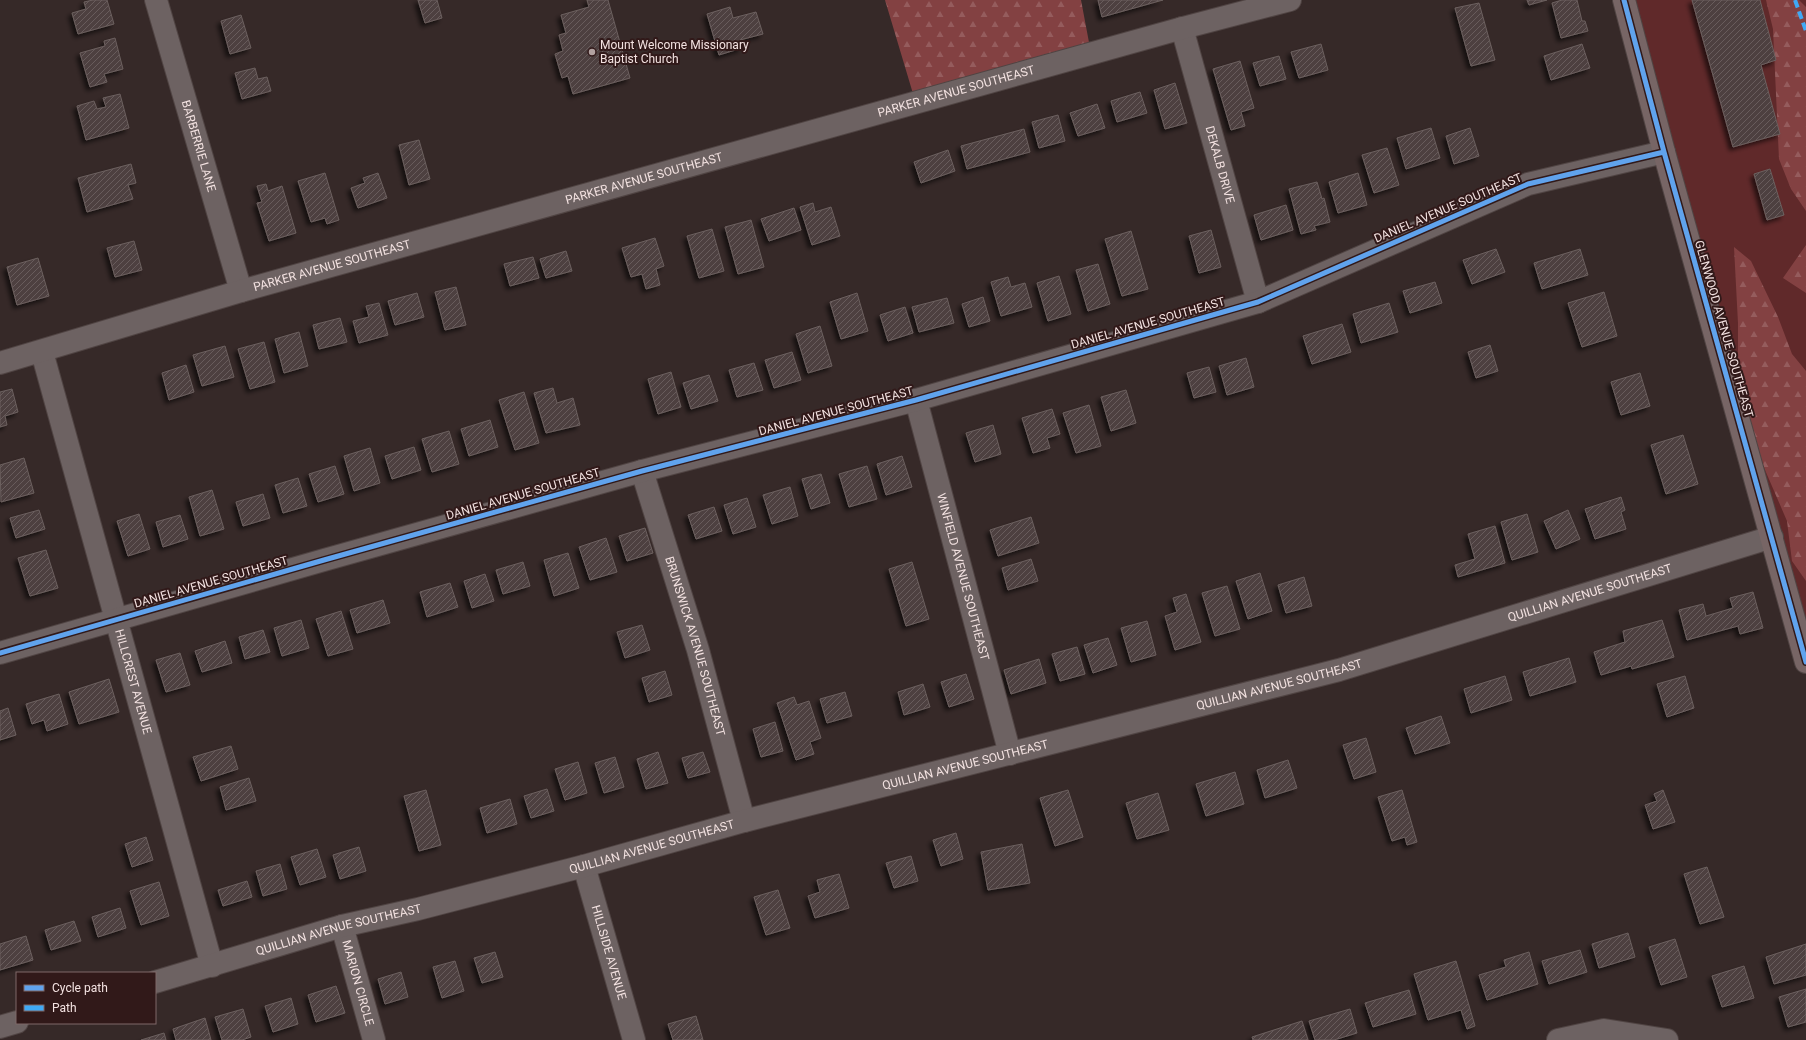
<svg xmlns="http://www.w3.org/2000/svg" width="1806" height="1040" font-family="Roboto,sans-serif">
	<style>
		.green { fill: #60292a }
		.forest { fill: url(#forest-firs) }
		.building { fill: url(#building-hatch); stroke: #6c605f; filter: url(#shadow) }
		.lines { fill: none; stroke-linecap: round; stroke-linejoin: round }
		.minor-casing { stroke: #504443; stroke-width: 24 }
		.major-casing { stroke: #504443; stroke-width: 24 }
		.minor { stroke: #6d6262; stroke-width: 22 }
		.major { stroke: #776565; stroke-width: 22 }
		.quiet { stroke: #3fa9f5; stroke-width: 4; stroke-dasharray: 8 4; stroke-linecap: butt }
		.cycleway-casing { stroke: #311919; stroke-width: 8 }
		.cycleway { stroke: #60a3ed; stroke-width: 5 }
		.poi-dot { fill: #b1a1a0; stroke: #311919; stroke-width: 1.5 }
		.labels { text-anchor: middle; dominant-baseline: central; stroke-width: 4; stroke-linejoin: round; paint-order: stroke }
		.poi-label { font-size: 12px; fill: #f3e2e1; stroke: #311919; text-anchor: start }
		.street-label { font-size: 12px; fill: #f3e2e1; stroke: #311919 }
	</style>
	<defs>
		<pattern id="forest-firs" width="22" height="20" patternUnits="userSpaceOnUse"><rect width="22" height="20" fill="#834142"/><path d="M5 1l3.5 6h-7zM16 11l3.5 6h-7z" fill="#955c5d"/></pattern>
		<pattern id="building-hatch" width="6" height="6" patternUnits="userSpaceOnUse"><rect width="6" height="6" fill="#4d4040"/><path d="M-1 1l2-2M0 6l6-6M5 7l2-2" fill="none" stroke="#675b5b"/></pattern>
		<filter id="shadow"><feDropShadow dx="-3.5" dy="3.5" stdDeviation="2" flood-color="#0009"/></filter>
	</defs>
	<rect width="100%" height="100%" fill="#362928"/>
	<!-- green -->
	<path class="green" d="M1624 0H1806V651Z"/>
	<!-- forest -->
	<path class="forest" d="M885 0H1081L1091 53 914 97Z
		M1766 0H1799L1806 7V211L1791 189 1779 159 1773 29Z
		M1806 245V293L1783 278Z
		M1734 247 1751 261 1778 317 1792 354 1806 371V581L1792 561 1787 521 1753 442 1738 361V323Z"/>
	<!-- building -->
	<path class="building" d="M93 0H107L114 24 78 34 72 13 86 9 84 2Z
		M418 0H437L442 18 425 23Z
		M587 0H608L630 78 573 94 568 76 562 78 555 54 563 51 559 35 566 33 561 15 589 7Z
		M1098 0H1163L1102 17Z
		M1527 0H1547L1529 5Z
		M1562 0H1577L1582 21H1585L1588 31 1561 38 1552 3Z
		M1692 0H1760L1776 60 1761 65 1780 134 1733 147Z
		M1479 3 1495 60 1471 66 1455 8Z
		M730 7 733 18 756 12 763 34 740 40 742 48 719 55 707 14Z
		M241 15 251 48 230 54 221 21Z
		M115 38 123 69 104 74 107 82 90 87 80 53 105 46 104 41Z
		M1321 44 1328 70 1299 78 1291 52Z
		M1582 44 1590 68 1551 80 1544 56Z
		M1279 56 1286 79 1260 86 1253 63Z
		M1240 61 1254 108 1241 112 1245 126 1231 130 1213 69Z
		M255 68 258 79 267 77 271 91 242 99 235 73Z
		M1175 83 1187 123 1165 129 1154 90Z
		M1140 92 1147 113 1117 122 1111 101Z
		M120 94 129 128 86 140 77 106 94 101 97 109 106 107 103 98Z
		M1097 104 1105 128 1078 136 1070 113Z
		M1058 115 1065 141 1039 148 1032 122Z
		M1431 128 1440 158 1406 169 1397 138Z
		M1470 128 1479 156 1454 164 1446 136Z
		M1024 129 1030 152 967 169 961 146Z
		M419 140 430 179 409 185 399 145Z
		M1387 148 1399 185 1374 193 1362 155Z
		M948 150 955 171 921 183 914 162Z
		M131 164 136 183 128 185 133 199 87 212 78 178Z
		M1770 169 1784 215 1767 220 1754 174Z
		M325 173 339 220 327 224 325 218 311 222 298 181Z
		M378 173 387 198 358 208 351 188 365 183 363 178Z
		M1358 173 1367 205 1338 213 1329 182Z
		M1317 182 1322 199 1324 198 1330 222 1314 226 1316 230 1301 234 1289 189Z
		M266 184 268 191 282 186 296 233 269 241 257 203 262 202 257 186Z
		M813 203 815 212 831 207 840 236 812 245 800 207Z
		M1286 205 1293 230 1261 240 1254 215Z
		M794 208 801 230 769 241 761 219Z
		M751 220 764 267 738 274 725 227Z
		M712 229 724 271 699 278 687 236Z
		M1211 230 1221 267 1199 273 1189 236Z
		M1131 231 1148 289 1122 296 1105 239Z
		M655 238 664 266 656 269 660 285 646 289 642 274 631 277 622 248Z
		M134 241 142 270 115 277 107 248Z
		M1496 249 1505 272 1472 284 1463 260Z
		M1580 249 1588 275 1542 289 1534 263Z
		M566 251 572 271 546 278 540 259Z
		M533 257 539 278 510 286 504 264Z
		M38 258 49 296 17 305 7 267Z
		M1098 264 1110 304 1088 311 1076 270Z
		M1059 276 1071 314 1048 321 1037 283Z
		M1008 277 1011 287 1025 283 1032 307 1001 316 991 282Z
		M1435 282 1442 303 1410 313 1403 291Z
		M456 287 466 325 445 330 435 292Z
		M1604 292 1617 336 1582 347 1568 303Z
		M417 293 424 317 395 325 388 301Z
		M857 293 868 331 841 339 830 302Z
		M983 297 990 321 969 327 962 304Z
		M947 298 954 323 919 332 912 307Z
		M379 303 388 335 359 343 353 321 369 317 366 306Z
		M1389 303 1398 332 1361 343 1353 314Z
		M905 307 913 333 888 341 880 315Z
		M340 318 347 342 319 349 313 325Z
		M1342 324 1351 352 1312 364 1303 336Z
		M820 326 832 366 808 373 796 334Z
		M299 332 308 366 284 373 275 339Z
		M264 342 275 382 250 389 238 349Z
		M1490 345 1498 371 1476 378 1468 352Z
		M225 346 234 377 202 386 193 355Z
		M792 352 801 380 774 388 765 360Z
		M1246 358 1254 387 1227 395 1219 366Z
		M754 363 763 390 737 397 729 370Z
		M186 365 194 392 169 400 162 373Z
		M1209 367 1216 392 1194 398 1187 373Z
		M671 372 681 407 658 414 648 379Z
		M1640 373 1650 406 1621 415 1611 382Z
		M709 375 718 401 691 409 683 383Z
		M553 388 557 403 573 398 580 425 546 433 534 393Z
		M12 389 18 412 5 416 7 425 0 427V392Z
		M1126 390 1136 423 1111 431 1101 397Z
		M524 392 539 443 515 450 499 400Z
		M1089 405 1101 446 1076 453 1063 413Z
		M1052 409 1060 434 1047 438 1050 448 1033 453 1022 418Z
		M490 420 498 447 469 456 461 429Z
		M993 425 1001 454 975 462 966 433Z
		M449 431 459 464 432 472 422 439Z
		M1683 435 1698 484 1666 494 1651 445Z
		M414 447 421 470 392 479 385 456Z
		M370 448 380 483 354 491 344 456Z
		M902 456 912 487 886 495 877 464Z
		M24 458 34 493 1 502 0 465Z
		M335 466 344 494 318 502 309 474Z
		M867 466 877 499 849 507 839 474Z
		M821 474 830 503 811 509 802 479Z
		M298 478 307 506 283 513 275 485Z
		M790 487 798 516 772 524 763 495Z
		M212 490 224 529 200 536 189 497Z
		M263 494 270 518 243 526 236 502Z
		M1621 497 1625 510 1621 512 1626 529 1595 539 1585 509Z
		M747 498 756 527 733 534 724 505Z
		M714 507 722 531 696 539 688 515Z
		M39 510 45 529 16 538 10 518Z
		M1568 510 1580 539 1556 549 1544 521Z
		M139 514 150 549 128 556 117 521Z
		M1527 514 1538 552 1512 560 1501 522Z
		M180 515 188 539 163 547 156 522Z
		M1031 517 1039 543 998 556 990 530Z
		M1495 526 1505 563 1458 577 1455 565 1475 559 1468 534Z
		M645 528 653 553 627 561 619 536Z
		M606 538 617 572 590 580 579 547Z
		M46 550 58 588 30 596 18 558Z
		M568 553 579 588 554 596 544 560Z
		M1031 559 1038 581 1008 590 1002 568Z
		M523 562 530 586 503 594 496 570Z
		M912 562 929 619 906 626 889 569Z
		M1260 573 1272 611 1248 619 1236 581Z
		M485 574 494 601 472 608 464 581Z
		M1304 577 1312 606 1286 613 1278 585Z
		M450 583 458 607 427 617 420 592Z
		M1227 586 1240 629 1215 636 1202 593Z
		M1753 592 1763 628 1740 634 1738 626 1687 640 1679 610 1703 604 1706 616 1733 608 1730 598Z
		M1186 594 1201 642 1175 650 1165 616 1177 612 1173 598Z
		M383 600 390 623 357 633 350 610Z
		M341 611 353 649 328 656 316 619Z
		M301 620 309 648 282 656 274 628Z
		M1662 620 1674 657 1632 669 1631 666 1601 675 1594 652 1625 642 1623 631Z
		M1147 621 1156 655 1131 662 1121 628Z
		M642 625 650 650 625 658 617 632Z
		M263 630 270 652 245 659 239 637Z
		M1108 638 1117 665 1093 673 1084 645Z
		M225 641 232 663 202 672 195 651Z
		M1077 647 1085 674 1060 681 1052 654Z
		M180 653 190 685 166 692 156 660Z
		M1569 658 1576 682 1530 696 1523 672Z
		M1039 659 1046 683 1011 694 1004 670Z
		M665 671 672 695 649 702 642 678Z
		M966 674 974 699 949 707 941 682Z
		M1505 676 1512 700 1471 713 1464 689Z
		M1685 676 1694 708 1667 717 1657 684Z
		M109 679 119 712 79 724 69 692Z
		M923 684 930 707 904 715 898 692Z
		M845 692 852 716 827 723 820 699Z
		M59 694 68 724 47 731 44 720 32 724 26 704Z
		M794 697 797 705 809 701 821 738 810 742 814 754 796 760 777 703Z
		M8 708 16 735 0 740V711Z
		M1441 716 1450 743 1415 754 1406 728Z
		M775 722 783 751 761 757 753 729Z
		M1366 738 1376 772 1354 779 1343 745Z
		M231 746 238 769 201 781 193 757Z
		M658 752 668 783 646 789 637 759Z
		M703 752 710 772 688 778 682 758Z
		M615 757 624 787 604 793 595 763Z
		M1288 760 1297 788 1265 798 1257 770Z
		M578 762 587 793 565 800 555 769Z
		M1235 772 1244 804 1206 816 1196 784Z
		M249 778 256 801 226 810 220 787Z
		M547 789 554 811 531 818 524 796Z
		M426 790 441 845 419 851 404 796Z
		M1068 790 1083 837 1055 846 1040 798Z
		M1402 790 1417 842 1407 845 1405 837 1392 841 1378 797Z
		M1663 790 1675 822 1653 829 1645 805 1657 801 1654 794Z
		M1158 793 1169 830 1137 839 1126 803Z
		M510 799 517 824 487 833 480 808Z
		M956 833 963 859 941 866 933 840Z
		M146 837 153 860 132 867 125 844Z
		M1022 844 1030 883 988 890 981 852Z
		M359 847 366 871 340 879 333 855Z
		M317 849 326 877 300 885 291 857Z
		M911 856 918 881 894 888 886 863Z
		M280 864 287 889 263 896 256 871Z
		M1707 867 1724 917 1700 924 1684 874Z
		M839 874 849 908 815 918 808 896 820 892 817 880Z
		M247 881 252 897 223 906 218 890Z
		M159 882 169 916 141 925 130 891Z
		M778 890 790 928 766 935 754 897Z
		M120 908 126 928 98 937 92 917Z
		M74 921 81 941 51 950 45 930Z
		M1628 933 1635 957 1599 968 1592 944Z
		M26 936 33 960 0 970V944Z
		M1675 939 1687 977 1661 985 1649 947Z
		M1806 944V975L1774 984 1766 957Z
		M1580 950 1587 972 1549 984 1542 961Z
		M495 952 503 977 482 983 474 958Z
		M1529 952 1538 984 1487 1000 1479 975 1506 967 1504 960Z
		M455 961 464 991 442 998 433 967Z
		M1456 961 1475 1026 1467 1029 1461 1010 1428 1020 1414 974Z
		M1744 966 1754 998 1722 1007 1712 976Z
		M401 972 408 997 385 1004 378 979Z
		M336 986 345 1013 316 1022 308 995Z
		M1806 989V1022L1788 1027 1779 997Z
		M1409 990 1416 1014 1373 1027 1365 1003Z
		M291 998 298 1024 273 1032 265 1006Z
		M243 1009 251 1037 242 1040H222L215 1017Z
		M1350 1009 1357 1033 1334 1040H1315L1309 1021Z
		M696 1016 703 1040H673L668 1024Z
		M205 1018 211 1040H176L173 1029Z
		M1302 1021 1308 1040H1253L1252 1037Z
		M164 1033 166 1040H141Z"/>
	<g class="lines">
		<!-- minor casing -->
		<g class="minor-casing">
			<g id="minor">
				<path id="s1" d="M156 0 241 291"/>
				<path id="s2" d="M1182 28 1258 302"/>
				<path id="s3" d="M42 352 212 966"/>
				<path id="s4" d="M0 363 241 291 1179 29 1290 0"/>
				<path id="s5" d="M916 400 1010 754"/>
				<path id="s6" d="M642 471 698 650 744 821"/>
				<path d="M0 653 324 560 642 471 916 400 1258 302 1528 184 1664 152"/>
				<path id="s7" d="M584 866 634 1040"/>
				<path id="s8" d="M342 926 374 1040"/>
				<path id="s9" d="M155 982 342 926 418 909 584 866 744 821 1339 670 1772 537"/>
				<path d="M0 1027 17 1022"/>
				<path d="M1558 1040 1604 1030 1667 1040"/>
			</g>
		</g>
		<!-- major casing -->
		<g class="major-casing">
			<path id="major" d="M1624 0 1664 152 1806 662"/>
		</g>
		<!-- minor -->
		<use href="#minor" class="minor"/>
		<!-- major -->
		<use href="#major" class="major"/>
		<!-- quiet -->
		<path class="quiet" d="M1795 0 1806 31"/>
		<!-- cycleway casing -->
		<g class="cycleway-casing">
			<path id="cycleway" d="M1624 0 1664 152 1806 662
				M0 653 324 560 642 471 916 400 1258 302 1528 184 1664 152"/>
		</g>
		<!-- cycleway -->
		<use href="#cycleway" class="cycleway"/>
	</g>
	<!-- markers -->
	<circle class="poi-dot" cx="592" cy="52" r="4"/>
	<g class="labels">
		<!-- poi labels -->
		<g class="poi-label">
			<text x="600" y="45">Mount Welcome Missionary<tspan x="600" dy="14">Baptist Church</tspan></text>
		</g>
		<!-- street labels -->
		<g class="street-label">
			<text stroke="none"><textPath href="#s4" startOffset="994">PARKER AVENUE SOUTHEAST</textPath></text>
			<text stroke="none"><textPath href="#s1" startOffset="152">BARBERRIE LANE</textPath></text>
			<text stroke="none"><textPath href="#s2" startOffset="142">DEKALB DRIVE</textPath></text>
			<text stroke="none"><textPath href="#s4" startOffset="670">PARKER AVENUE SOUTHEAST</textPath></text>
			<text transform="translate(1448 208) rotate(-23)">DANIEL AVENUE SOUTHEAST</text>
			<text stroke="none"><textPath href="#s4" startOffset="346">PARKER AVENUE SOUTHEAST</textPath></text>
			<text transform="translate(1148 323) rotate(-16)">DANIEL AVENUE SOUTHEAST</text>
			<text transform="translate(1724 329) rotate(74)">GLENWOOD AVENUE SOUTHEAST</text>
			<text transform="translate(836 411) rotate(-15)">DANIEL AVENUE SOUTHEAST</text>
			<text transform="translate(523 494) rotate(-16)">DANIEL AVENUE SOUTHEAST</text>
			<text stroke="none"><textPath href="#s5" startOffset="183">WINFIELD AVENUE SOUTHEAST</textPath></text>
			<text transform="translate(211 582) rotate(-16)">DANIEL AVENUE SOUTHEAST</text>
			<text stroke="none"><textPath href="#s9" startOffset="1487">QUILLIAN AVENUE SOUTHEAST</textPath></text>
			<text stroke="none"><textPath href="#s6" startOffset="183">BRUNSWICK AVENUE SOUTHEAST</textPath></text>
			<text stroke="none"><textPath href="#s3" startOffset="342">HILLCREST AVENUE</textPath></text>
			<text stroke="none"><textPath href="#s9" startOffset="1163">QUILLIAN AVENUE SOUTHEAST</textPath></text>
			<text stroke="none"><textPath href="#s9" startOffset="839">QUILLIAN AVENUE SOUTHEAST</textPath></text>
			<text stroke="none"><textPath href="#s9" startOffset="515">QUILLIAN AVENUE SOUTHEAST</textPath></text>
			<text stroke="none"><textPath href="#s9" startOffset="191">QUILLIAN AVENUE SOUTHEAST</textPath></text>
			<text stroke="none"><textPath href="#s7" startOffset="90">HILLSIDE AVENUE</textPath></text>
			<text stroke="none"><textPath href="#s8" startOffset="59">MARION CIRCLE</textPath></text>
		</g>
	</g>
	<!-- legend -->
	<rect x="16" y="972" width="140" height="52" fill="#311919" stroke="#7f6969"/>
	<rect x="24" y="985" width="20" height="6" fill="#60a3ed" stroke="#7f6969"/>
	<text x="52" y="992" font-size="12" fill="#f3e2e1">Cycle path</text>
	<rect x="24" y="1005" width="20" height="6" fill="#3fa9f5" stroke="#7f6969"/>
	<text x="52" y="1012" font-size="12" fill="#f3e2e1">Path</text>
</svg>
